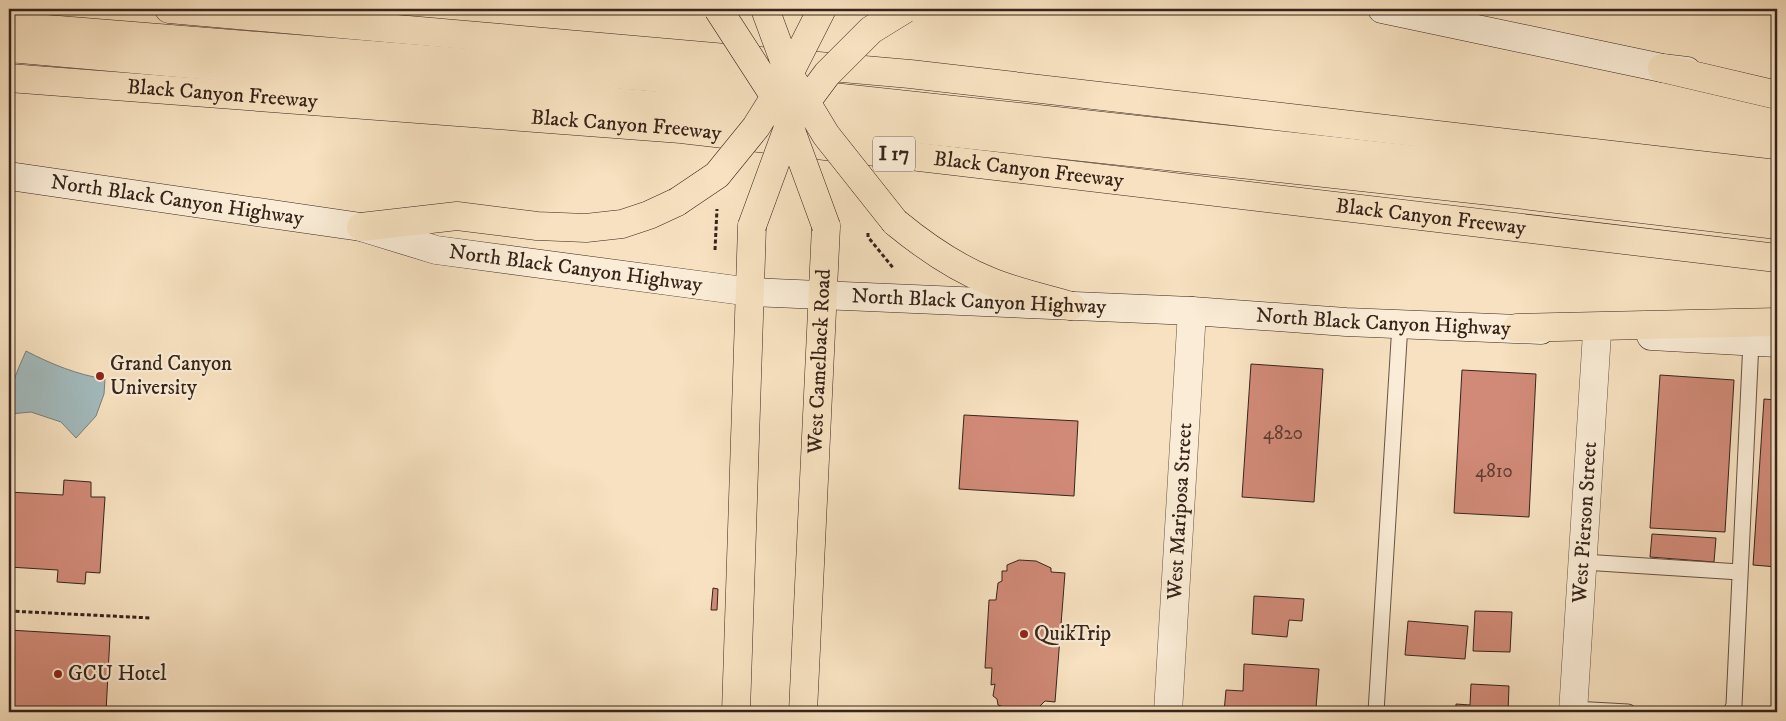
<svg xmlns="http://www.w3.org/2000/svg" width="1786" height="721" font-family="'IM FELL DW Pica',serif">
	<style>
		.water { fill: #a2bbbe; stroke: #777f7d }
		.building { fill: #d18a78; stroke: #37241b }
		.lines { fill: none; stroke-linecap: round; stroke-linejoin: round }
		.lane-casing { stroke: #675344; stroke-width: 17 }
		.street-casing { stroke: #675344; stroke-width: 29 }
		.secondary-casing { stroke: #37241b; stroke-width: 29 }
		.primary-casing { stroke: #37241b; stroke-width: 29 }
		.highway-casing { stroke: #37241b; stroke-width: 29 }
		.path { stroke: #37241b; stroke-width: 3; stroke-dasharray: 4 2.5; stroke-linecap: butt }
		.lane { stroke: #faecd6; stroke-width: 15 }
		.street { stroke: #faecd6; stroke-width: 28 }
		.secondary { stroke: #faecd6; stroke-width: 28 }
		.primary { stroke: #f7e1c0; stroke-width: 28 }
		.highway { stroke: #f7e1c0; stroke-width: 28 }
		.primary-bridge-casing { stroke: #37241b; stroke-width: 29; stroke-linecap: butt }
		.primary-bridge { stroke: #f7e1c0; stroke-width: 28 }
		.poi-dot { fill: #8f2418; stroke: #faecd6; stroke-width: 2 }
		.labels { text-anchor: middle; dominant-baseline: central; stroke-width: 4.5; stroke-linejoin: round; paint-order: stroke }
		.number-label { font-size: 19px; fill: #5e3e32 }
		.shield { fill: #faecd6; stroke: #726053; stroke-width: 1 }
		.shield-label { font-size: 20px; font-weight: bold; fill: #37241b }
		.street-label { font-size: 21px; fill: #37241b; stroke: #faecd6 }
		.poi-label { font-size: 21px; fill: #37241b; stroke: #faecd6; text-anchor: start }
	</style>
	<rect width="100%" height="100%" fill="#f7e1c0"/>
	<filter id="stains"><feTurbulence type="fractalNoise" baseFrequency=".004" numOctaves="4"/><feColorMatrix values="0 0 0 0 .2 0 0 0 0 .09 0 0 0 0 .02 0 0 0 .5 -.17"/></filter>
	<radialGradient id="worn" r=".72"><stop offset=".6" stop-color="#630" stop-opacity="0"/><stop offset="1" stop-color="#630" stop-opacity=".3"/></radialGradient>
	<!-- water -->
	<path class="water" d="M26 351C51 364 78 375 105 379L104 394 96 416 76 438 61 422 31 412 10 414C8 389 16 374 26 351Z"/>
	<!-- building -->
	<path class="building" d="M1251 364 1323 369 1314 502 1242 497Z
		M1462 370 1536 374 1529 517 1454 513Z
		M1660 375 1734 380 1725 532 1650 528Z
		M1764 399 1777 400V567L1753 565Z
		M964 415 1078 421 1074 496 959 489Z
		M64 480 91 482V497H105L100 573 86 572 85 584 57 582 58 570 9 567V492L63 495Z
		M1652 534 1716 538 1714 562 1650 557Z
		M1019 560 1036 561 1051 568V572L1065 573 1055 702 1045 701 1036 710 1019 712 998 705 997 699 993 696 995 684 991 685 992 668H985L989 600H996L998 583 1002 581V571H1007V565Z
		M713 588 718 589 717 610H711Z
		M1254 596 1304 599 1302 621 1289 620 1287 637 1252 634Z
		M1475 611 1512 612 1510 652 1473 651Z
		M1408 621 1468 626 1465 659 1405 655Z
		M9 630 110 636 106 712H9Z
		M1244 664 1319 669 1316 708 1332 709V712H1224L1226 690 1243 691Z
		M1471 684 1509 686 1508 712H1456V704L1470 705Z"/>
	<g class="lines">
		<!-- lane casing -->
		<g class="lane-casing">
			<path id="lane" d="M1583 562 1740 572
				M1573 709 1628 712
				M1376 712 1400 324
				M1731 712 1734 705 1751 341"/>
		</g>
		<!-- street casing -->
		<g class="street-casing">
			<g id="street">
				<path id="s1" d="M1168 712 1192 311"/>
				<path id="s2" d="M1573 712 1597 333"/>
			</g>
		</g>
		<!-- secondary casing -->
		<g class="secondary-casing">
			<g id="secondary">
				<path d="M1382 9 1662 68 1687 71"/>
				<path id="s3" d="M9 176 361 227 436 250 751 292 1192 311 1346 322 1541 330"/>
				<path d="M1651 336 1777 343"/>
			</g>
		</g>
		<!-- primary casing -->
		<g class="primary-casing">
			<g id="primary">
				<path d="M895 222C924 246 954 267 989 281 1015 292 1044 298 1071 306"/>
				<path d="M361 227 457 216 537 226 586 228 622 224 649 215 677 202"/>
				<path d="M736 712 752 226"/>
				<path id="s4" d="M803 712 826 226"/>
			</g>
		</g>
		<!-- highway casing -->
		<g class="highway-casing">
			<g id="highway">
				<path d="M169 9 910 74 1777 174"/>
				<path d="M9 26 649 77 1666 187 1777 200"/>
				<path d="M9 48 888 126 1490 191 1777 225"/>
				<path d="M1662 68 1777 95"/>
				<path id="s5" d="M9 78 681 129 1777 258"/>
				<path d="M1517 328 1777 322"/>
			</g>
		</g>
		<!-- path -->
		<path class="path" d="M868 233V237L894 269
			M715 250 717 209
			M9 611 151 618"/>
		<!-- lane -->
		<use href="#lane" class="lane"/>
		<!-- street -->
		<use href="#street" class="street"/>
		<!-- secondary -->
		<use href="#secondary" class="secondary"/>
		<!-- primary -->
		<use href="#primary" class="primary"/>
		<!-- highway -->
		<use href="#highway" class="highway"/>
		<!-- primary-bridge casing -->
		<g class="primary-bridge-casing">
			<path id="primary-bridge" d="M718 9 775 97 789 125 826 226
				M765 9 789 74 826 135 895 222
				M677 202 717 175 756 127 789 74 822 9
				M752 226 789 125 827 74 871 30 905 9"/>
		</g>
		<!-- primary-bridge -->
		<use href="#primary-bridge" class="primary-bridge"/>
	</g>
	<!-- markers -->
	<g class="poi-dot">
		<circle cx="100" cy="376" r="5"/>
		<circle cx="1024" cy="634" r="5"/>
		<circle cx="58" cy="674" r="5"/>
	</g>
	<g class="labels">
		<!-- number labels -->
		<g class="number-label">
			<text x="1283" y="433">4820</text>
			<text x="1494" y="471">4810</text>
		</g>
		<!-- shield labels -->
		<rect class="shield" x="873" y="136.5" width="42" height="35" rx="4"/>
		<g class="shield-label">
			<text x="894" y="154">I 17</text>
		</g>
		<!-- street labels -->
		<g class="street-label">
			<text stroke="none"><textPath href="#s5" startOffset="214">Black Canyon Freeway</textPath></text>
			<text stroke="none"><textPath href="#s5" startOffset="619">Black Canyon Freeway</textPath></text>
			<text stroke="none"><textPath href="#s5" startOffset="1024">Black Canyon Freeway</textPath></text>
			<text stroke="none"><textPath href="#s3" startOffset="170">North Black Canyon Highway</textPath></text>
			<text stroke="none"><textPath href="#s5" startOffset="1429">Black Canyon Freeway</textPath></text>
			<text stroke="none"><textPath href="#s3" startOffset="575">North Black Canyon Highway</textPath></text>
			<text stroke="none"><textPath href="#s3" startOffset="980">North Black Canyon Highway</textPath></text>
			<text stroke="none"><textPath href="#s3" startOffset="1385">North Black Canyon Highway</textPath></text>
			<text stroke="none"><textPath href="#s4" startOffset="351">West Camelback Road</textPath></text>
			<text stroke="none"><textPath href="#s1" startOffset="201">West Mariposa Street</textPath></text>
			<text stroke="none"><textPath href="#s2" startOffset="190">West Pierson Street</textPath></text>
		</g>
		<!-- poi labels -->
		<g class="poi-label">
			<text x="110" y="364">Grand Canyon<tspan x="110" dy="24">University</tspan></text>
			<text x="1034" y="634">QuikTrip</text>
			<text x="68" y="674">GCU Hotel</text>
		</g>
	</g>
	<!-- margin -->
	<rect width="1786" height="721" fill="none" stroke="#f7e1c0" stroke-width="30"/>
	<rect x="10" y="10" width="1766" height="701" fill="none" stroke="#37241b" stroke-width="2.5"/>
	<rect x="15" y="15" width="1756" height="691" fill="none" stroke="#37241b"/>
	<rect width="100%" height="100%" filter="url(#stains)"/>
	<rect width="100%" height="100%" fill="url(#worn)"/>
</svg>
